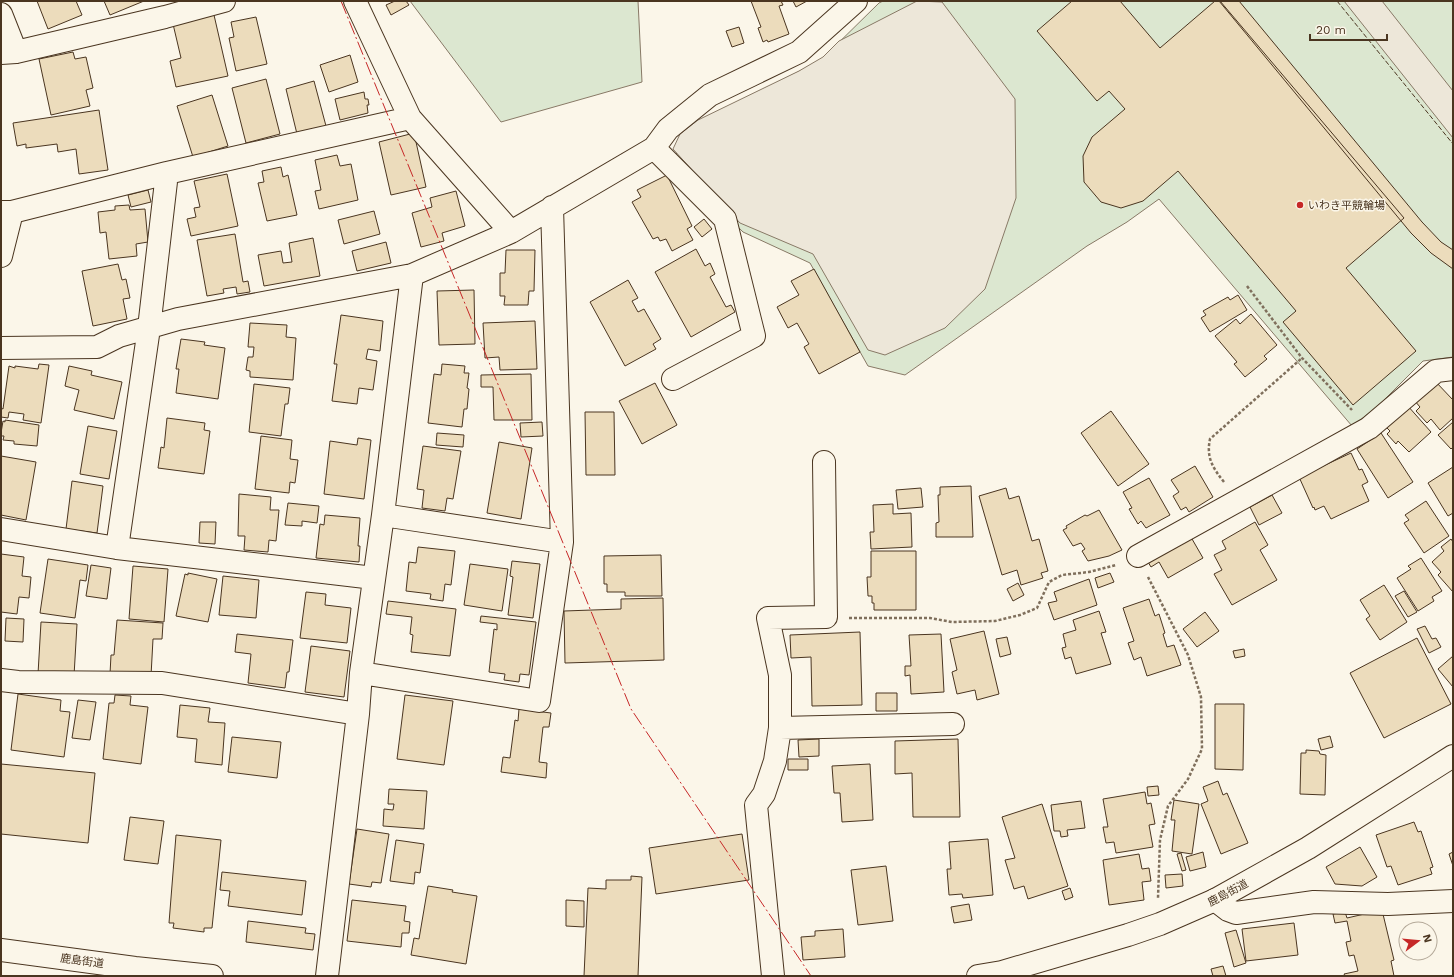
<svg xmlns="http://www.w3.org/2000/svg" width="1454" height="977" font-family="'Work Sans','Noto Sans JP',sans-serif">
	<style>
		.green { fill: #dce7d0; stroke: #887966 }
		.parking { fill: #ede7d9; stroke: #887966 }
		.building { fill: #ecdcbc; stroke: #4a3520 }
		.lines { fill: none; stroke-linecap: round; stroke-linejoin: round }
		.street-casing { stroke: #4a3520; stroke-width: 24 }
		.secondary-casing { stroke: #4a3520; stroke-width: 24 }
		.path { stroke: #7f6f5c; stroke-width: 2.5; stroke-dasharray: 3 2; stroke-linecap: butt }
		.street { stroke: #fbf6e9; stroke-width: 22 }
		.secondary { stroke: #fbf6e9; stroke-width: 22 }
		.fence { stroke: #4a3520; stroke-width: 1; stroke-dasharray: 5 2; stroke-linecap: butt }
		.power { stroke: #c62828; stroke-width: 1; stroke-dasharray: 14 3 2 3; stroke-linecap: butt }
		.poi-dot { fill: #c62828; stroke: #fbf6e9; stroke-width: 1.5 }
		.labels { text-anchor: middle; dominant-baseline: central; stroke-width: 3; stroke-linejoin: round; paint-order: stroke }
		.poi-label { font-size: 11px; fill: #4a3520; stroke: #fbf6e9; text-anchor: start }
		.street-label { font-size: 11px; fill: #4a3520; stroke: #fbf6e9 }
	</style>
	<rect width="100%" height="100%" fill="#fbf6e9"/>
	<!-- green -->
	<path class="green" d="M410 1H638L642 82 501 122Z
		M883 1H1453V357L1423 361 1375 409 1352 426 1159 199 1127 222 1087 246 905 375 868 366 810 263 743 232 672 160 699 121 820 61 879 3Z"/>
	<!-- parking -->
	<path class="parking" d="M917 1 942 2 1015 99 1016 198 985 289 945 328 885 355 868 350 813 254 740 223 673 149 680 134 698 120 799 71 823 57 839 41Z
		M1344 1H1382L1453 91V138Z"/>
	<!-- building -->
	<path class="building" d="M37 1H76L82 15 48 29Z
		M104 1H144L110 15Z
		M395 1H406L409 5 391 15 386 5Z
		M751 1H781L783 5 779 6 789 34 768 42 767 40 763 42 758 28 761 27Z
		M793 1H807L796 7Z
		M1072 1H1120L1160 48 1215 1H1220L1404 218 1346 268 1416 351 1353 405 1283 322 1296 311 1178 171 1143 201 1121 208 1101 202 1084 182 1083 156 1092 137 1125 109 1109 91 1097 101 1037 31Z
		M1219 1H1239L1422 222 1441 242 1453 250V269L1431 253 1411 233Z
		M214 15 228 76 176 87 170 61 181 58 173 24Z
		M256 17 267 64 236 71 229 38 234 37 231 22Z
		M739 27 744 43 732 47 726 31Z
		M73 52 75 59 86 57 93 88 86 90 90 106 51 115 39 59Z
		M350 55 358 82 329 92 320 65Z
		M266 79 280 134 246 143 232 88Z
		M314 81 326 126 297 134 286 89Z
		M364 92 365 99H368L369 105H367L368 113 340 120 335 99Z
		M212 95 228 146 193 157 177 106Z
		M99 110 108 170 79 174 76 149 58 152 57 144 26 148V144L17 146 13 123Z
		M414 133 426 187 391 195 379 142Z
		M337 155 340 166 351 164 358 200 319 209 315 191 321 190 315 160Z
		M281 167 283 177 288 175 297 215 267 221 258 183 264 182 262 171Z
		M227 174 238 226 191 236 187 219 196 217 194 208 200 207 194 181Z
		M667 175 692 226 687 229 693 240 672 251 666 239 660 241 658 237 653 239 632 202 641 197 637 190Z
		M148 190 151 202 131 207 128 195Z
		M456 191 465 226 442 233 444 241 421 247 412 213 432 207 430 198Z
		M129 205 130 210 145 209 148 242 136 244 137 256 109 259 106 232 100 233 98 212 115 210V206Z
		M374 211 380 234 344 244 338 220Z
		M704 219 712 229 702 237 694 227Z
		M235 234 243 282 248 281 250 292 237 294 236 287 223 289 224 293 207 296 197 240Z
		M313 238 320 276 264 286 258 255 281 251 283 263 292 262 289 243Z
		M386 242 391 263 357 271 352 251Z
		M696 249 705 266 710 263 715 274 710 277 726 307 731 305 735 312 691 337 655 272Z
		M506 250H535L534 291H529L528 305H504L505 296H500V273H505Z
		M118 264 122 280 126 279 130 298 123 299 127 319 93 326 82 271Z
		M814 269 860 352 819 374 804 347 809 344 797 323 788 328 777 307 799 295 791 281Z
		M628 280 638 298 632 301 638 312 644 309 661 339 653 344 656 349 625 366 590 302Z
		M474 290 475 344 439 345 437 291Z
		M1238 295 1247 310 1210 332 1201 318 1206 315 1203 311 1228 297 1230 300Z
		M1251 314 1277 345 1264 356 1267 359 1245 377 1234 364 1237 362 1215 336 1236 319 1240 324Z
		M341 315 383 321 380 351 368 349 366 359 377 361 373 390 359 388 357 404 332 401 337 364H334Z
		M535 321 537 369 500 370 499 357 485 358 483 323Z
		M250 323 287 325 286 337 296 338 293 380 250 377V371L246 370 248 357H253L254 347H248Z
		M181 339 205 342 204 345 225 348 218 399 176 393 179 369H176Z
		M39 364 49 365 41 423 23 420 24 414 9 412 8 418 1 417V408L3 409 9 366 15 368V366L38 369Z
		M442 364 465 366 464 373H469L467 388 469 389 467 409H464L462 427 428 423 434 374 441 375Z
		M69 366 92 371 91 375 122 382 114 419 74 410 79 390 65 386Z
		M531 374 532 420H494L493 387H481V375Z
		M1435 381 1453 400V418L1440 430 1431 419 1427 423 1416 411 1420 407 1414 400Z
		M655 383 677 425 642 444 619 401Z
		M254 384 290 388 288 404H285L281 436 249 432Z
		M1407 405 1431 432 1409 452 1398 441 1396 444 1387 434 1390 431 1384 425Z
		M1111 411 1149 464 1118 486 1081 433Z
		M585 412H614L615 475H586Z
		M167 418 205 423 204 430 210 431 204 474 158 468 161 447 164 448Z
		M5 420 39 425 37 446 14 444V441L3 440 4 436H1V433L3 421 5 422Z
		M542 422 543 436 521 437 520 423Z
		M1453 422V447L1451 449 1438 435Z
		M88 426 117 431 109 479 80 474Z
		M437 433 464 435 463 447 436 445Z
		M1381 433 1413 482 1388 498 1357 449Z
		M261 436 292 440 290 459 298 460 295 483 290 482 289 493 255 489Z
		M358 438 371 440 364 499 324 494 330 441 357 445Z
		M499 442 532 448 521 519 487 513Z
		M423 446 461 451 453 499 447 498 445 511 422 508 424 490 417 489Z
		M1351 453 1359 470 1362 469 1368 482 1362 485 1369 501 1331 519 1324 506 1315 510 1314 507 1313 508 1299 477Z
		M1 456 36 462 26 520 1 515Z
		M1195 466 1213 497 1189 512 1186 507 1181 510 1173 496 1179 492 1171 480Z
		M1453 467V513L1448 516 1428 483Z
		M1149 478 1170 515 1146 528 1141 521 1138 524 1129 509 1132 508 1123 492Z
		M72 481 103 486 97 533 66 529Z
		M971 486 973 537H936V523L939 522 938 495H940V487Z
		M921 488 923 507 898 509 896 490Z
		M1006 488 1009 499 1019 496 1032 541 1039 539 1048 571 1041 573 1043 578 1021 585 1017 570 1002 575 979 496Z
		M239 494 271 497 270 510H279L276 541 269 540 268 552 244 550 245 536H238Z
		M1272 495 1282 513 1259 525 1250 507Z
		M1426 501 1449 536 1424 553 1404 523 1409 520 1405 515Z
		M288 503 319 506 317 523 302 521V526L285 525Z
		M893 504V514L911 513 912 547 871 549 870 532H874L873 505Z
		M1099 510 1122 550 1109 556 1088 561 1082 551 1085 549 1081 543 1073 546 1063 530 1067 528 1066 526 1085 515 1087 516Z
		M325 515 360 518 358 546H360L359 562 316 558 320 524 324 525Z
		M200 522H216L215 544 199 543Z
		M1255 522 1268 545 1260 550 1277 580 1232 605 1214 574 1222 570 1214 555 1226 549 1222 541Z
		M1188 532 1203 558 1168 578 1159 562 1151 567 1145 557Z
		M1451 539 1453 542V592L1438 575 1441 572 1432 562 1444 551 1441 547Z
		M418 547 455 551 451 585 445 584 443 601 430 599 431 594 406 591 409 562 416 563Z
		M871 551H916V610H874V603H872V596H868L867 577H871Z
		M1 554 24 557 22 576 31 577 29 598 19 597 17 614 1 612Z
		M661 555 662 596H625V592H607V584H604V556Z
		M1421 558 1442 591 1432 597 1434 601 1418 611 1397 578 1411 569 1408 566Z
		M48 559 88 565 86 581 80 580 75 618 40 613Z
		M512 561 540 564 533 618 508 615 513 577 510 576Z
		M470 564 508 569 502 611 464 605Z
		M91 565 111 568 107 599 86 596Z
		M133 566 168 569 164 622 129 619Z
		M188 573 217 579 208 622 176 616 185 574 188 575Z
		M1110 573 1114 582 1098 588 1095 578Z
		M223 576 259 580 256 618 219 615Z
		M1089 579 1097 605 1054 620 1048 603 1057 601 1054 592Z
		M1018 583 1024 595 1013 601 1007 589Z
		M1384 585 1407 622 1380 640 1366 619 1370 616 1360 600Z
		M1404 591 1417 612 1408 617 1395 596Z
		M306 592 326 594 325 605 351 608 347 643 300 638Z
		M663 598 664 660 565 663 564 611 621 609V599Z
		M1149 599 1155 616 1159 614 1165 633 1163 634 1167 647 1174 645 1181 665 1147 676 1141 657 1134 660 1128 643 1134 641 1123 608Z
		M388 601 456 609 450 656 411 652 413 635 410 634 412 617 386 614Z
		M1099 611 1106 632 1101 633 1111 664 1076 674 1071 657 1065 659 1062 648 1066 647 1063 634 1076 630 1073 620Z
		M1205 612 1219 631 1197 647 1183 629Z
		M481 616 536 622 529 675 520 674 519 682 504 680 505 674 489 672 494 629 497 630V624L480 622Z
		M6 618 24 619 23 642 5 641Z
		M117 620 163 623 162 639H153L151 676 110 674 111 655H114Z
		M41 622 77 624 74 676 38 674Z
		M1425 626 1432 639 1436 638 1441 647 1429 653 1417 629Z
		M984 631 999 694 977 700 975 690 957 694 952 672 957 670 950 639Z
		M860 632 862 705 812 706 811 657 791 658 790 635Z
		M237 634 293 640 289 672H287L285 688 248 683 251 654 235 652Z
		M941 634 944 692 911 694 910 675 905 676V666H911L909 635Z
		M1007 637 1011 654 1000 657 996 639Z
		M1417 638 1451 704 1384 738 1350 673Z
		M311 646 350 651 344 697 305 692Z
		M1244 649 1245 656 1235 658 1233 651Z
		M1453 656V687L1438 669Z
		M876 693H897V711H876Z
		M18 694 61 700 60 711 70 712 64 757 11 750Z
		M115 695 131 696 130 705 148 707 141 764 103 759 109 703H114Z
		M405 695 453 701 444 765 397 759Z
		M78 700 96 702 90 740 72 738Z
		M1215 704H1244L1243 770 1215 769Z
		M180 705 210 708 208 722 225 723 222 765 195 762 197 739 177 737Z
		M519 709 551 713 549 727H543L539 762 547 763 546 778 501 772 503 757 510 758 515 720 518 721Z
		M1330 736 1333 747 1321 750 1318 739Z
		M232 737 281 742 277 778 228 772Z
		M819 739V756L799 757 798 740Z
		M958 739 960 817H913L912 773 895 774V741Z
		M1306 750 1319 751 1320 754 1326 755 1325 795 1300 794 1301 753H1306Z
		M788 759H808V770H788Z
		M1 764 95 773 88 843 1 834Z
		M870 764 873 820 842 822 840 793H834L832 766Z
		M1218 781 1223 795 1227 793 1248 843 1221 854 1201 804 1208 801 1203 787Z
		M1158 786 1159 795 1148 796 1147 787Z
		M389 789 427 791 424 829 383 826 384 809 393 810 394 804H388Z
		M1145 792 1147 804 1151 803 1155 824 1149 825 1153 847 1116 853 1114 842 1106 843 1103 827H1108L1103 799Z
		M1174 800 1199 804 1192 854 1172 851 1175 820H1171Z
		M1081 801 1085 828 1067 830 1068 836 1061 837 1060 831H1054L1051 805Z
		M1042 804 1068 886 1028 899 1024 886 1014 889 1005 860 1015 858 1002 817Z
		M130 817 164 821 158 864 124 860Z
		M1414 822 1418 832 1421 831 1433 867 1430 868 1432 874 1398 885 1391 866 1387 867 1376 835Z
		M357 829 389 834 381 883 372 882 371 887 349 884Z
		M742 834 749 880 656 894 649 848Z
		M176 835 221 840 212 928H204V932L173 928 174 923H169Z
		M988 839 993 895 963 898 962 894 949 895 947 869H951L949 842Z
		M396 840 424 844 420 873 415 872 414 884 390 881Z
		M1360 847 1377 877 1362 886 1335 884 1326 867Z
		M1203 852 1206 867 1190 871 1186 857Z
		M1453 852V866L1449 854Z
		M1181 853 1186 870 1182 871 1177 854Z
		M1139 854 1142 869 1149 868 1151 881 1142 882 1144 900 1109 905 1103 860Z
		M886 866 893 921 858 925 851 870Z
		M222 872 306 881 302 915 228 906 230 891 220 890Z
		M1182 874 1183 886 1166 888 1165 875Z
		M631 876 642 877 638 976H584L588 888 606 889V880H631Z
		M428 886 453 890 452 892 477 896 466 964 411 955 414 938 419 939Z
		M1070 888 1073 897 1065 900 1062 891Z
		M352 900 406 906 404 921 410 922 409 933H402L401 947 347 941Z
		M566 900 584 901V927L566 926Z
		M969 904 972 920 954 923 951 907Z
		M1382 910 1394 960 1391 961 1394 976H1345L1344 974 1358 971 1354 955 1349 956 1346 942 1351 941 1347 921 1335 923 1333 914 1345 912 1347 918Z
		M248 921 306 928 305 933 315 934 313 950 246 942Z
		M1294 923 1298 955 1246 961 1242 929Z
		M843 929 845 957 803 960 801 937 815 936V931Z
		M1236 930 1246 963 1234 967 1225 933Z
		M1223 966 1226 976H1213L1211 969Z"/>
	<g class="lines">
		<!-- street casing -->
		<g class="street-casing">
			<path id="street" d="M355 1 410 118 511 232
				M1 14 16 52
				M1 53 16 52 165 17 224 1
				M654 148 725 219 754 336 673 379
				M1 212H12L167 173 410 118
				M1 256 12 212
				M1 348 97 347 119 336 178 319 412 275 511 232 654 148 668 129 710 95 799 52 856 1
				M383 515 562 542
				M1 529 117 548 374 578
				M117 548 149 328 167 173
				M1138 556 1369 428 1436 371 1453 369
				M361 673 539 701 562 542 552 207
				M1 680 18 682 162 683 358 714
				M780 728 953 724
				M1215 900 1228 910 1236 913 1314 902 1388 904 1453 901
				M327 976 358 714 361 673 383 515 412 275
				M773 976 756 805 764 794 775 761 780 728V675L768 618 826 617 824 462"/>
		</g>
		<!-- secondary casing -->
		<g class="secondary-casing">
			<path id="secondary" d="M1 950 135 968 212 976
				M978 976 1002 972 1128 935 1160 924 1215 900 1308 848 1453 756"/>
		</g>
		<!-- path -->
		<path class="path" d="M1247 286 1302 358 1352 410
			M1224 482C1213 468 1206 458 1210 439L1302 358
			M1148 577 1188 655 1201 697 1202 749 1188 779 1168 806 1160 840 1158 898
			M849 618H930L952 622 995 621 1020 615 1037 608 1049 582 1062 575 1089 572 1116 565"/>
		<!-- street -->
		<use href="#street" class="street"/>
		<!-- secondary -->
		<use href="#secondary" class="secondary"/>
		<!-- fence -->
		<path class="fence" d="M1337 1 1453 144"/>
		<!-- power -->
		<path class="power" d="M341 1 631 709 811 976"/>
	</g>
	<!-- markers -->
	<circle class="poi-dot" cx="1300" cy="205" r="4"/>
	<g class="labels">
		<!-- poi labels -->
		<g class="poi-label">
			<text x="1308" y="205">いわき平競輪場</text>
		</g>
		<!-- street labels -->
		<g class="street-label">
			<text transform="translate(1228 893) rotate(-28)">鹿島街道</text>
			<text transform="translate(82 961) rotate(8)">鹿島街道</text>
		</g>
	</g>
	<!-- border -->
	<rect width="1454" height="977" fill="none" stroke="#4a3520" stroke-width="4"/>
	<!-- north arrow -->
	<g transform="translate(1418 941) rotate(74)"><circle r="19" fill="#fbf6e9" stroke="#b4a999"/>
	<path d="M0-3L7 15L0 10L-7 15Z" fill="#c62828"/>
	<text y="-6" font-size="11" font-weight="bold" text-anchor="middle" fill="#4a3520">N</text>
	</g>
	<!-- scale -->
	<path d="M1310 34v6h77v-6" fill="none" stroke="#4a3520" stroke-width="2"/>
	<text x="1316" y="34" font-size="12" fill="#4a3520" stroke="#fbf6e9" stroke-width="3" paint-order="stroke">20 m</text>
</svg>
